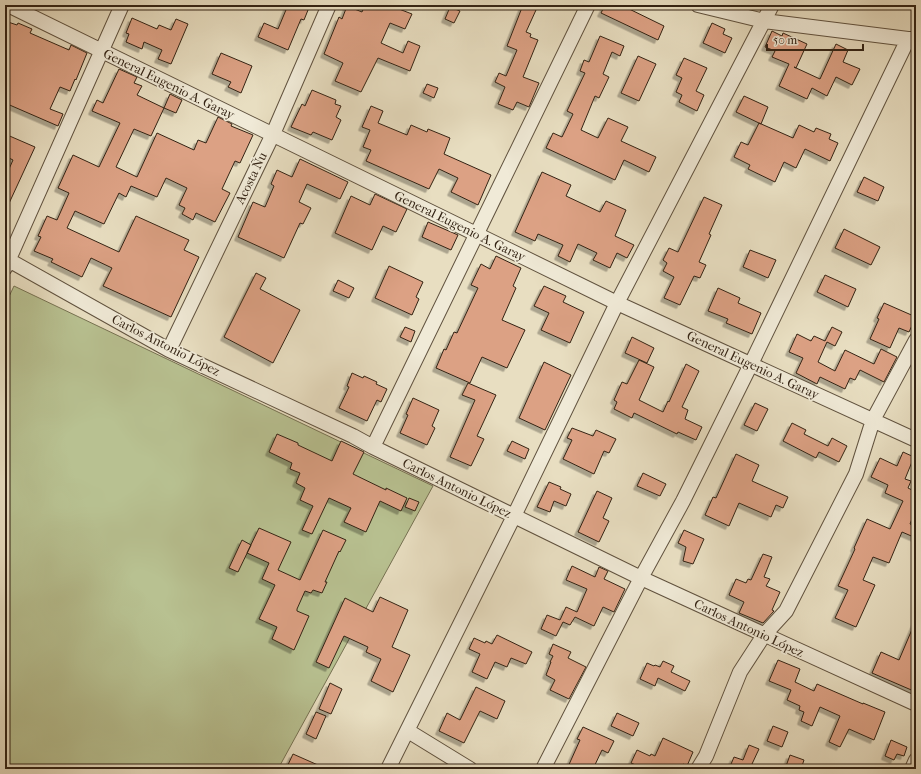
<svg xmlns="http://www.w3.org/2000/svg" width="921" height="774" font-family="'IM FELL French Canon',serif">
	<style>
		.green { fill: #b8c191; stroke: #767252 }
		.building { fill: #dca184; stroke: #332314; filter: url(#shadow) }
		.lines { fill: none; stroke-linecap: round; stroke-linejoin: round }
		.street-casing { stroke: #60523f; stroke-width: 16 }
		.street { stroke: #f0ead7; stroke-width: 14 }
		.labels { text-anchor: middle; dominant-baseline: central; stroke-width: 3.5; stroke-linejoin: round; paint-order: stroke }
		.street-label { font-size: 13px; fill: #332314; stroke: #f0ead7 }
	</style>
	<defs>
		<filter id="shadow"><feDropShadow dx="-3.5" dy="3.5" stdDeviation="0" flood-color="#0004"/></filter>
	</defs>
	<rect width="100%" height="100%" fill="#e8dec1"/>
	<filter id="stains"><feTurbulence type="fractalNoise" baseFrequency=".005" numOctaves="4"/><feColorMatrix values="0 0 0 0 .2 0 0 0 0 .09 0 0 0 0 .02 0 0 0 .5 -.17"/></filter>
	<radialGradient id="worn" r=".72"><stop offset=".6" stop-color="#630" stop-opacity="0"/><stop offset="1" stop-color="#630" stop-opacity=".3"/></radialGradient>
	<!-- green -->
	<path class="green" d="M14 286 433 486 278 769H5V305Z"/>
	<!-- building -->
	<path class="building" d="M288 5H310L304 20 301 19 288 50 258 37 264 23 278 29Z
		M365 5H401L399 9 412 14 405 29 390 23 381 43 403 53 408 41 420 46 410 71 378 58 361 92 335 81 343 63 324 54 339 17 342 19 347 6 362 12Z
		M523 5 536 10 526 32 531 34 530 37 538 40 523 77 539 83 529 107 517 102 513 110 498 104 505 87 495 82 499 73 506 76 517 50 507 46Z
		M605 5H621L664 26 658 40 601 13Z
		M450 7 460 11 454 23 445 19Z
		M132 18 157 29 159 25 171 30 176 19 188 24 171 64 158 59 162 50 144 42 142 49 126 42 129 34 126 33Z
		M5 21 17 25 18 23 32 29 30 33 69 50 71 45 87 53 76 80 75 79 70 91 60 87 50 109 63 114 58 126 5 103Z
		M712 23 725 29 723 34 732 38 725 53 703 43Z
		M772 31 782 36 783 33 807 44 796 68 794 67 820 79 836 44 848 50 843 62 860 69 852 85 836 77 827 96 812 88 807 99 779 86 789 64 772 57 775 51 765 47Z
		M600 36 624 46 620 56 612 52 603 74 609 77 599 98 595 96 581 130 598 138 608 118 628 127 621 141 656 157 649 172 624 160 615 180 546 148 553 133 562 137 573 114 567 111 585 73 580 71 584 60 589 62Z
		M221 53 252 66 241 93 228 87 231 82 212 74Z
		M638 56 656 64 639 101 621 93Z
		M684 58 707 68 696 91 704 95 697 111 679 102 682 95 676 92 682 78 676 75Z
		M119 69 137 77 134 83 142 86 137 95 164 108 151 136 134 129 116 167 137 177 157 133 194 150 198 140 206 143 218 117 232 124 231 126 253 135 240 163 235 161 222 189 230 193 215 222 196 213 193 220 182 214 185 208 179 205 187 188 166 178 157 197 131 186 126 197 119 193 104 224 75 211 67 228 119 252 136 216 189 240 184 250 199 257 171 317 103 286 112 268 91 258 82 277 51 262 53 259 34 251 41 237 38 236 47 216 57 220 69 193 58 188 73 155 99 167 120 123 92 111 97 100 103 103Z
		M427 84 438 88 434 98 423 93Z
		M312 90 336 100 335 104 341 106 336 117 341 120 332 140 313 132 311 135 291 127 302 104 305 106Z
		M170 94 182 100 176 113 164 108Z
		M744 96 768 107 761 124 736 112Z
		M371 106 383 111 378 123 407 135 411 125 427 132 428 129 450 138 444 154 491 175 478 205 451 192 458 178 439 169 429 189 366 161 371 150 363 147 370 130 362 127Z
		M759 123 793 138 799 125 814 132 816 128 831 134 829 139 838 143 830 161 805 149 796 168 784 162 775 182 748 169 750 165 734 157 741 142 748 145Z
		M5 134 35 147 5 212V178L13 160 5 156Z
		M300 159 348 182 340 199 307 184 299 202 311 208 303 224 300 223 284 258 238 237 253 202 265 207 274 186 271 184 277 170 292 177Z
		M542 172 571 185 566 196 600 212 606 201 626 210 615 236 634 245 627 258 617 253 610 268 593 260 597 253 578 244 570 262 558 256 563 245 538 234 535 241 515 232Z
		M864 177 884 187 878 201 857 192Z
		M375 194 407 209 396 232 383 226 372 250 335 233 351 196 370 205Z
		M704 197 722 205 709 234 711 235 699 262 706 265 700 278 694 276 680 305 664 298 674 277 663 271 667 263 663 260 669 248 678 252Z
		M428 222 458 235 451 250 422 237Z
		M844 229 880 247 871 265 835 248Z
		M750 250 776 260 768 278 743 267Z
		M496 256 521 268 513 286 516 288 502 320 525 330 507 368 482 357 470 383 436 368 444 349 446 350 454 332 457 333 478 288 471 285 481 264 490 269Z
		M389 266 423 282 416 297 419 299 412 315 375 298Z
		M256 273 266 278 260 289 300 310 273 363 224 337Z
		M825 275 856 289 848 307 817 292Z
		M338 280 354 288 349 298 333 291Z
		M544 286 566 296 563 302 584 312 570 343 541 330 549 313 534 306Z
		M718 288 740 298 738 303 761 313 752 334 726 323 728 319 708 311Z
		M884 303 916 317 909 332 899 328 890 348 870 339 879 319 877 318Z
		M405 327 415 331 411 342 400 337Z
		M832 327 842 332 835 346 827 342 818 362 835 371 845 350 874 364 881 349 897 357 884 382 860 370 855 380 850 378 845 389 820 377 817 384 796 373 803 358 789 352 797 334 811 341 814 336 825 341Z
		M632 337 654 348 647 363 625 353Z
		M639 360 654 367 639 400 663 412 668 401 669 402 686 364 699 371 682 407 688 410 685 419 702 427 696 440 678 432 677 434 634 413 632 418 614 409 617 402 614 400 622 382 627 384Z
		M544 362 571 375 545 430 519 418Z
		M352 373 363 378 364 376 377 382 376 384 387 389 381 402 377 400 367 421 339 408 349 387 347 386Z
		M468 383 496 395 477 436 484 439 471 466 450 457 475 400 462 395Z
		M413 398 439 410 432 426 435 428 427 445 400 433 408 415 406 414Z
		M755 403 768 409 757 431 744 425Z
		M792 423 806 430 804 434 828 446 832 438 847 446 839 462 819 452 816 458 783 441Z
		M572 428 593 436 596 430 616 439 609 453 604 451 594 474 563 459 572 440 567 438Z
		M277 434 298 443V445L332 461 341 441 364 452 353 474 386 490V488L407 498 401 511 380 501 366 532 344 522 351 508 329 498 312 534 302 530 313 506 300 500 305 488 296 483 300 473 290 469 292 463 269 452Z
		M512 441 529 449 525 459 507 451Z
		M903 452 914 457 905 479 911 481 908 488 916 492V509L910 524 916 526V538L902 532 889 563 873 557 863 580 875 585 856 627 835 618 848 590 838 586 855 549 854 548 867 519 890 529 903 501 885 493 888 485 871 477 880 458 897 466Z
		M736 454 759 465 752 481 788 497 783 508 776 505 771 517 739 503 729 526 705 515 713 497 716 498Z
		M643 473 666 484 660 496 637 486Z
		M549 482 561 487 560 489 571 494 566 506 554 501 550 512 537 507Z
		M597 491 612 498 603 518 609 521 599 542 578 532Z
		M409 498 419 502 415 511 405 507Z
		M259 528 291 542 278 570 300 580 323 530 346 540 340 552 339 551 325 582H327L322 593 313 590 311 593 305 591 297 609V611L309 616 294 650 272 639 277 627 259 619 275 585 262 579 269 563 247 553Z
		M684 530 704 539 693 564 683 561 686 547 678 543Z
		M242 540 251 545 238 572 229 568Z
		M763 554 772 557 764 577 770 579 766 586 780 592 772 610 774 611 763 623 739 613 744 602 729 595 736 579 746 583 748 579 751 580Z
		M572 566 595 577 599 567 608 571 604 579 625 589 614 612 603 607 594 626 575 617 570 625 563 622 556 636 541 629 547 615 560 620 566 607 577 612 587 589 566 580Z
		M380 597 408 610 392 647 410 655 393 692 371 681 381 659 366 652 368 647 344 636 329 668 316 662 345 598 373 612Z
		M916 620V692L872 673 881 652 899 660Z
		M497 635 532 652 526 664 511 658 507 667 495 662 487 679 472 672 480 654 469 649 474 638 485 643 486 641 492 644Z
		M553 644 571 652 568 658 586 667 569 699 550 690 555 680 546 675 551 662H550L553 656 549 654Z
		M778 660 800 669 795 682 814 691 817 684 863 704V703L885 712 874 740 849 729 840 747 829 742 840 716 820 707 812 726 801 721 804 712 799 710 800 706 787 700 791 690 769 681Z
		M663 661 674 666 671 672 690 681 685 691 658 678 655 686 640 679 647 663 654 666 655 665 660 667Z
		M330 683 342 689 331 714 319 709Z
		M476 687 505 701 497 719 480 711 464 743 439 731 447 713 460 720Z
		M316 712 326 716 316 739 306 734Z
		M617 713 639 723 633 736 611 726Z
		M773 726 788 732 782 747 767 741Z
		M583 727 614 741 608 753 602 750 593 769H567L580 740 577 739Z
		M663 738 693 752 687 766 683 764 681 769H645L631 763 637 750 650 756 651 754 655 756Z
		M891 740 907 747 904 756 897 754 894 760 885 756Z
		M749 745 759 749 752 764 764 768 763 769H729L734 757 743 760Z
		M293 754 327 769H286Z
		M790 755 804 760 801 769H785Z"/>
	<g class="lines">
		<!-- street casing -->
		<g class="street-casing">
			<path id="street" d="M8 5 617 303 916 440
				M698 5 764 21 908 39H916
				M5 258 169 350 353 436 373 447 641 578 916 704
				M5 268 122 5
				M169 350 273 134 329 5
				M373 447 588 5
				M408 731 470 769
				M388 769 514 516 617 303 772 5
				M543 769 641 578 683 501 751 364 908 39
				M698 769 706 756 740 672 764 635 786 611 856 474 873 420 916 340
				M912 769 916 760"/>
		</g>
		<!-- street -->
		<use href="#street" class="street"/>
	</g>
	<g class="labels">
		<!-- street labels -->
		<g class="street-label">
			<text transform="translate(169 84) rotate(26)">General Eugenio A. Garay</text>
			<text transform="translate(251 178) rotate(-64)">Acosta Ñu</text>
			<text transform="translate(460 226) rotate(26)">General Eugenio A. Garay</text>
			<text transform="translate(166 345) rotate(27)">Carlos Antonio López</text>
			<text transform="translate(753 365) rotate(25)">General Eugenio A. Garay</text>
			<text transform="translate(457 488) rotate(26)">Carlos Antonio López</text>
			<text transform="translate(749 628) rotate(25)">Carlos Antonio López</text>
		</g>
	</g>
	<!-- margin -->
	<rect width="921" height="774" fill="none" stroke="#e8dec1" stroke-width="20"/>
	<rect x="6" y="6" width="909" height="762" fill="none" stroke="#332314" stroke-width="2"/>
	<rect x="10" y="10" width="901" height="754" fill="none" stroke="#332314"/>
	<!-- scale -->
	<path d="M767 44v6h96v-6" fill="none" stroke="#332314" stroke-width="2"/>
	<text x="773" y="44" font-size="12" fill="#332314" stroke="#f0ead7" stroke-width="3" paint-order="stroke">50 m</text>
	<rect width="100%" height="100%" filter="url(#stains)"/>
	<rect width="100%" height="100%" fill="url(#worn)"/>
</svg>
